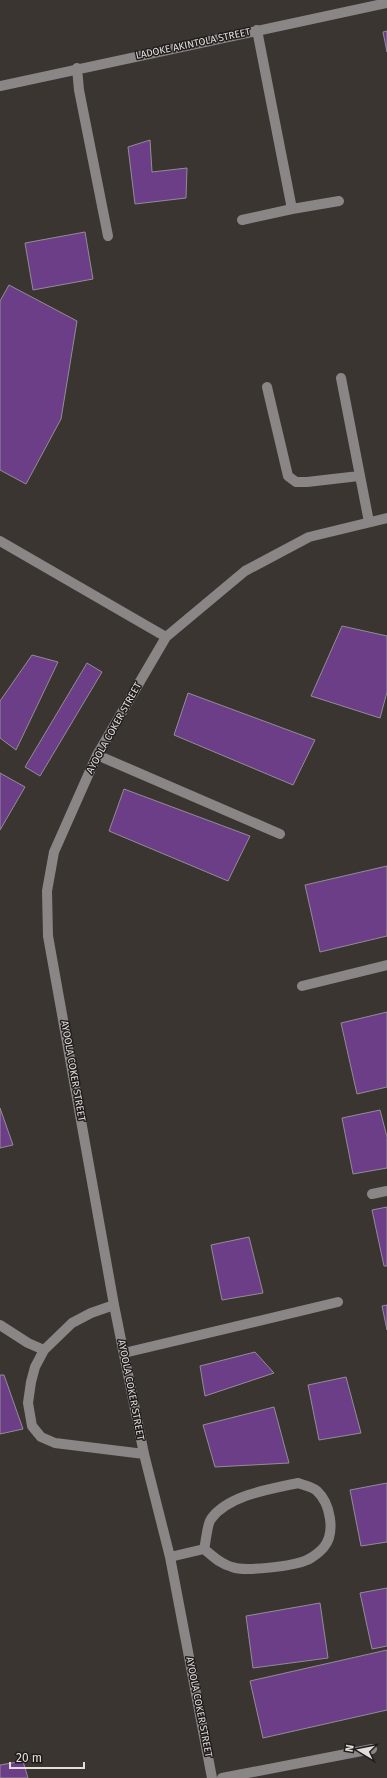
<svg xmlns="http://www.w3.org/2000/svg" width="387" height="1778" font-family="'Fira Sans',sans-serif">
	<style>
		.building { fill: #6d3e88; stroke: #918d94 }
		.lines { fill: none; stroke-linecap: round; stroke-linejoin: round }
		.minor { stroke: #8a8686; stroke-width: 10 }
		.labels { text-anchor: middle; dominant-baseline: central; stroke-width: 3; stroke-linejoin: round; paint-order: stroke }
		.street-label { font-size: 10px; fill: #e1ddda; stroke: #201d1c }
	</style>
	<rect width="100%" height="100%" fill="#3b3531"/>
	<!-- building -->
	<path class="building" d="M387 31V52L383 32Z
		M150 140 152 172 187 168 186 198 135 204 128 147Z
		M85 232 93 279 33 290 25 243Z
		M9 285 77 321 61 419 26 484 0 470V301Z
		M342 626 387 636V692L380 718 311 696Z
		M32 655 58 662 16 750 0 738V701Z
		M87 663 102 672 40 776 25 767Z
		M188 693 315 740 293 785 174 735Z
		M0 773 25 787 0 830Z
		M124 789 250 836 228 881 109 831Z
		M387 866V936L320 952 305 885Z
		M387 1012V1087L357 1094 341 1023Z
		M0 1108 13 1145 0 1148Z
		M380 1110 387 1137V1168L353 1174 342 1118Z
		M387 1207V1266H384L372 1210Z
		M249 1237 263 1293 222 1300 211 1245Z
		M387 1305V1330L382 1306Z
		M255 1352 274 1373 205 1396 200 1366Z
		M0 1375H4L23 1429 0 1434Z
		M346 1377 361 1433 319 1440 308 1385Z
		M274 1407 289 1463 215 1467 203 1425Z
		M387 1483V1542L361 1546 350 1490Z
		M387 1588V1646L372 1649 360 1593Z
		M320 1603 328 1658 253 1668 246 1616Z
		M387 1650V1710L263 1738 250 1681Z
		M23 1761 28 1778H0V1765Z"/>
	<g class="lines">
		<!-- minor -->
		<path class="minor" d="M257 30 292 209 339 201
			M77 68 79 90 108 236
			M0 86 387 3
			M242 220 292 209
			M341 378 369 522
			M267 387 288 476 296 482H307L359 476
			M0 541 166 637
			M97 755 280 834
			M302 986 387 965
			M372 1194 387 1191
			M114 1305 91 1313 72 1323 44 1350 35 1367 31 1382 28 1403 32 1426 41 1437 55 1443 144 1454
			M0 1325 28 1343 44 1350
			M124 1353 338 1302
			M298 1483C303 1485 313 1487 317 1491 330 1503 336 1532 324 1547 321 1551 312 1558 307 1560 294 1566 245 1572 232 1567 220 1564 213 1556 204 1549 206 1542 207 1524 211 1519 228 1495 271 1489 298 1483Z
			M170 1557 204 1549
			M212 1778 170 1557 144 1454 114 1305 48 936 47 891 54 852 97 755 166 637 245 571 309 537 387 518
			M222 1778 372 1749"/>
	</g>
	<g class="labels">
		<!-- street labels -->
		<g class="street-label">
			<text transform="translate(193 44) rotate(-12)">LADOKE AKINTOLA STREET</text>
			<text transform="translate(114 728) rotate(-61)">AYOOLA COKER STREET</text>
			<text transform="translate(73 1071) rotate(80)">AYOOLA COKER STREET</text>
			<text transform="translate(131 1390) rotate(79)">AYOOLA COKER STREET</text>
			<text transform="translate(199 1707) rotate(79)">AYOOLA COKER STREET</text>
		</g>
	</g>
	<!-- north arrow -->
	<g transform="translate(359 1750) rotate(280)" stroke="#201d1c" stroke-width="3" paint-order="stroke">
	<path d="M0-3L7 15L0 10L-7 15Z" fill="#e1ddda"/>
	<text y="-6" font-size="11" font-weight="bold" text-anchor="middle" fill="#e1ddda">N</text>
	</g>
	<!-- scale -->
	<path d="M10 1762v6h74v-6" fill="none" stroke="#e1ddda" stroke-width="2"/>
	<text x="16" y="1762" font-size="12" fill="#e1ddda" stroke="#201d1c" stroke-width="3" paint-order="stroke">20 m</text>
</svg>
